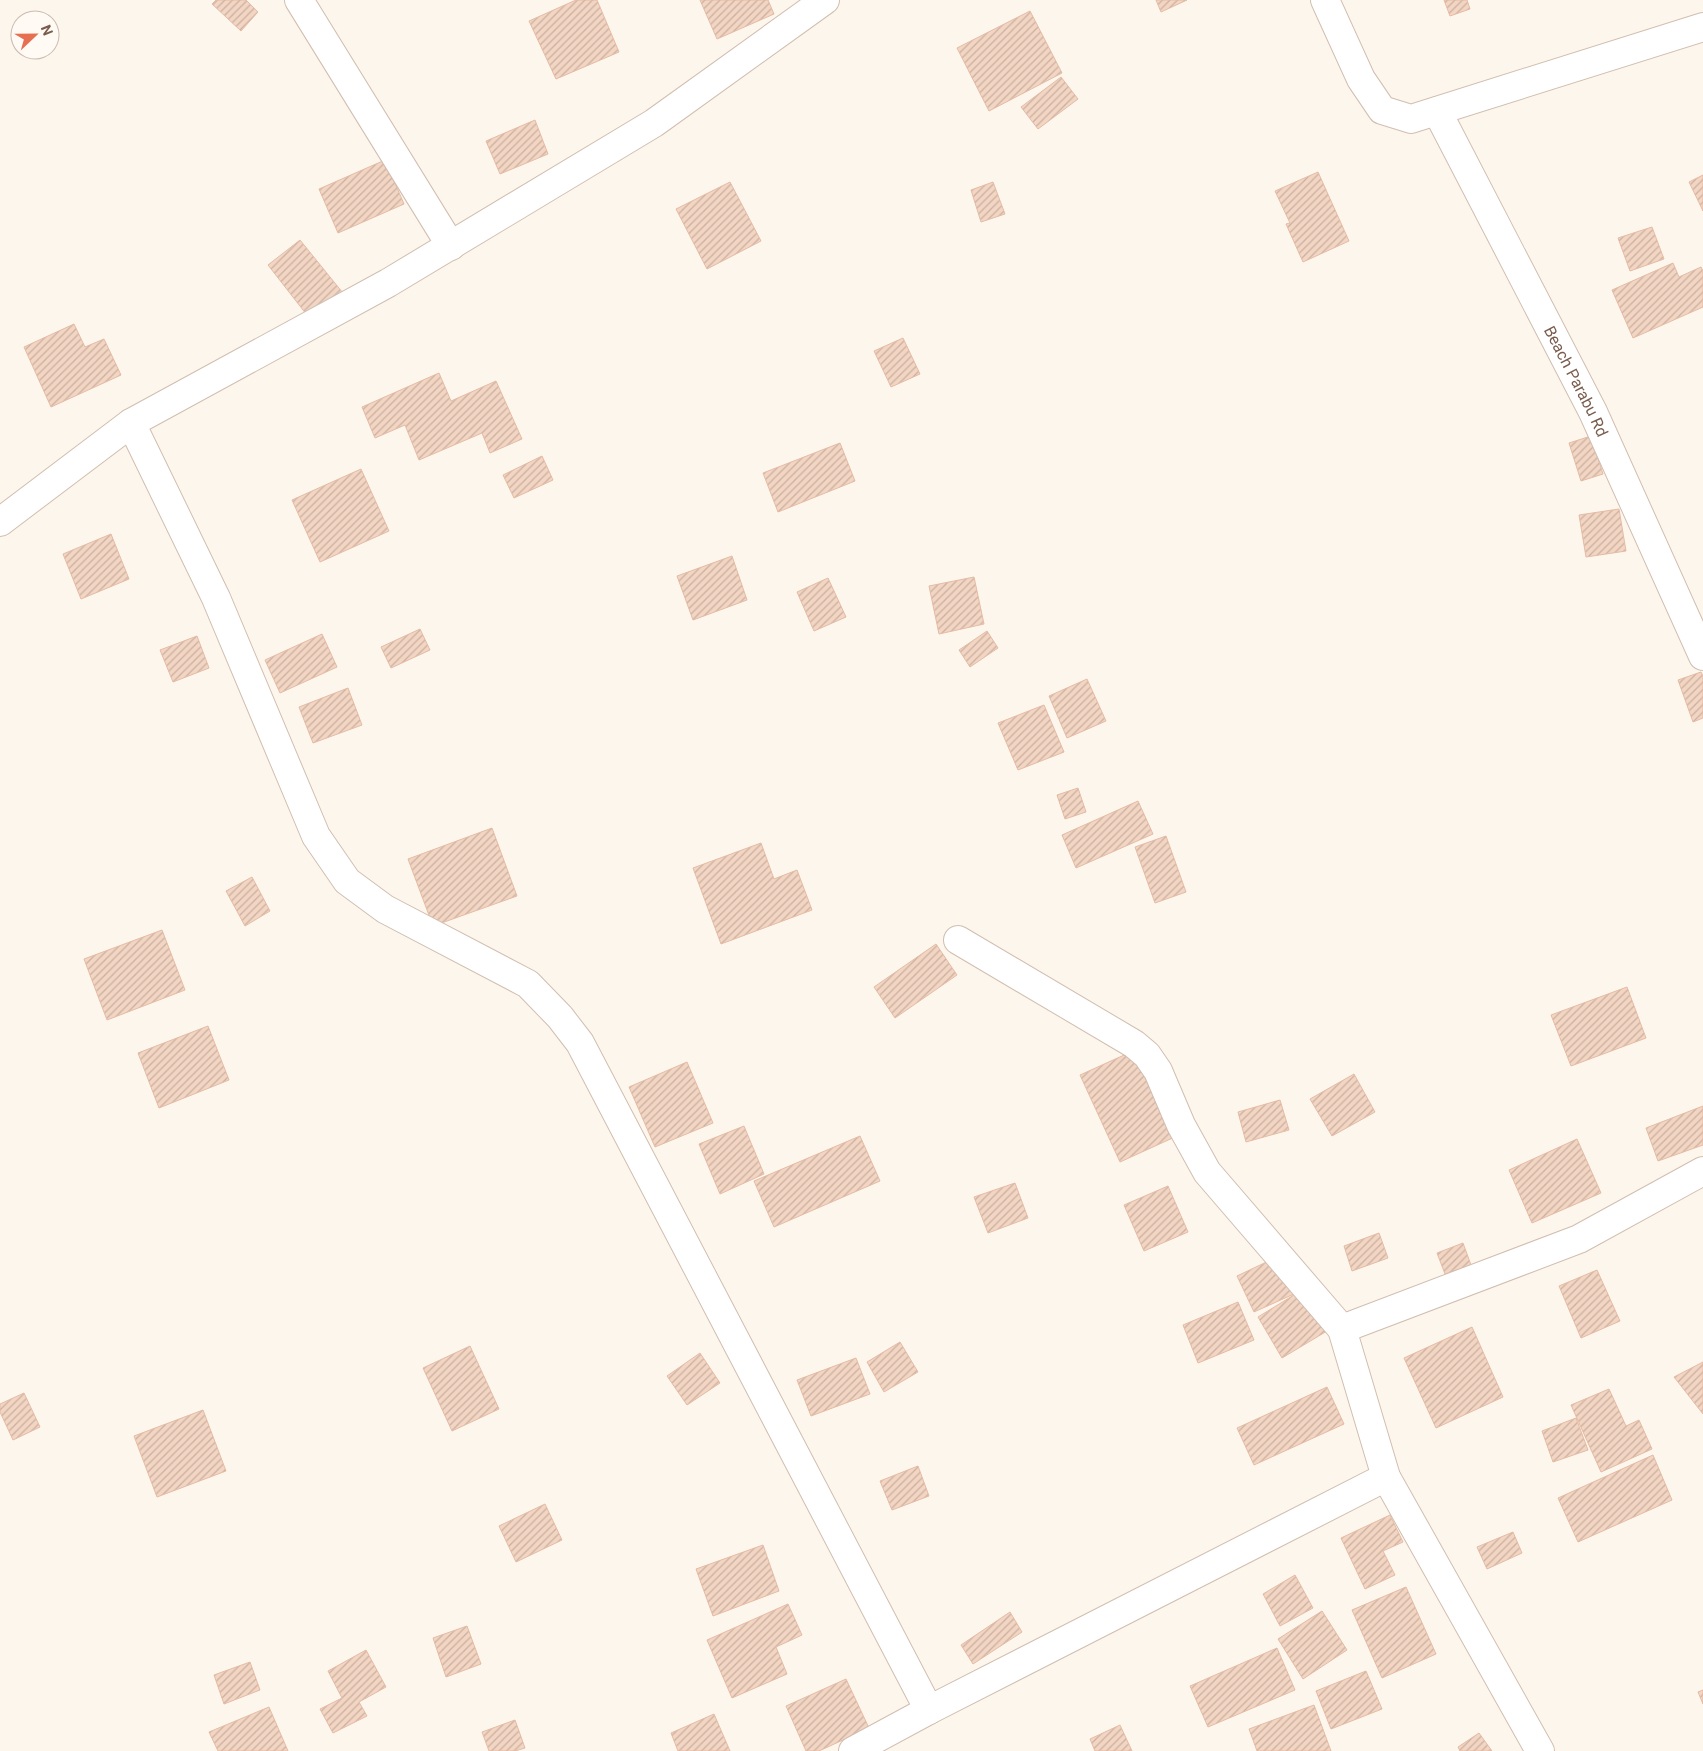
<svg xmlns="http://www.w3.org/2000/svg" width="1703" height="1751" font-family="Roboto,sans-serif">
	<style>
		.building { fill: url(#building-hatch); stroke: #e6bba3 }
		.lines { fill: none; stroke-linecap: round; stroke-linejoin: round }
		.minor-casing { stroke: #d1beb0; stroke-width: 30 }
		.minor { stroke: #fff; stroke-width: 28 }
		.labels { text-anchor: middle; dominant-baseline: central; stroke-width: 4; stroke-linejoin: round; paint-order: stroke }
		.street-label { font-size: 16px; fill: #7a5c4d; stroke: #fffaf3 }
	</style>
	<defs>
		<pattern id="building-hatch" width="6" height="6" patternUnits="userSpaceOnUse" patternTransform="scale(1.25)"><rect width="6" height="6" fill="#f3d5c3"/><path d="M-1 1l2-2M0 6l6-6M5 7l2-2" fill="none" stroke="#cab0a1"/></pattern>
	</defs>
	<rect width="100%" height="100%" fill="#fdf6ec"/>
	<!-- building -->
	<path class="building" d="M216 0H246L258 12 241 31 212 4Z
		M576 0H597L619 52 556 79 529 21Z
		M700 0H768L774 14 717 39Z
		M1156 0H1187L1161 12Z
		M1444 0H1467L1470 9 1450 16Z
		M1030 11 1062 73 989 111 957 48Z
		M1061 77 1078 99 1038 129 1021 107Z
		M535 120 548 154 500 174 486 141Z
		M385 160 404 204 338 233 319 189Z
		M1318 172 1349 241 1303 262 1286 224 1290 223 1275 191Z
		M1703 175V211L1689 182Z
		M730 182 761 241 707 269 676 209Z
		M993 182 1005 214 981 222 971 190Z
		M1652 227 1664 259 1630 271 1618 238Z
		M300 240 343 293 310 319 268 265Z
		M1673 263 1679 277 1701 267 1703 271V307L1633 338 1612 290Z
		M74 324 85 347 104 339 121 375 51 407 24 347Z
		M903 338 920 374 891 387 874 351Z
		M439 373 451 401 496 381 522 439 490 453 482 433 419 460 405 425 375 438 362 407Z
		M1591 436 1603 474 1581 481 1569 443Z
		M840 443 855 481 778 512 763 473Z
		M542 456 553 480 514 498 503 475Z
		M361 469 389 531 320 562 292 500Z
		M1619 509 1626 551 1586 557 1579 515Z
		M111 534 129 579 81 599 63 554Z
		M732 556 747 600 693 620 677 576Z
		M974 577 984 624 939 634 929 586Z
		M828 578 846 617 814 631 797 592Z
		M420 629 430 650 391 668 381 647Z
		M987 631 998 648 970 667 959 650Z
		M322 634 337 667 280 693 265 660Z
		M197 636 209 668 173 682 160 650Z
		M1701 672 1703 676V718L1693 722 1678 680Z
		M1087 679 1106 721 1067 738 1049 696Z
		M348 688 362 725 313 743 299 707Z
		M1044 705 1064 752 1018 770 998 723Z
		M1078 788 1086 812 1065 819 1057 795Z
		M1138 801 1153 834 1076 868 1062 835Z
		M492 828 517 896 433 926 408 859Z
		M1166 836 1186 892 1155 903 1135 847Z
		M761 843 774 879 797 870 812 910 721 944 693 868Z
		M252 877 270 911 245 926 226 891Z
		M162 930 185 990 107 1020 84 959Z
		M936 944 957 975 895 1018 874 987Z
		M1627 987 1646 1038 1571 1066 1551 1015Z
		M208 1026 229 1080 159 1108 138 1053Z
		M1133 1051 1155 1099 1159 1097 1177 1136 1120 1162 1080 1075Z
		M687 1062 713 1123 655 1147 629 1087Z
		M1354 1074 1375 1112 1332 1136 1310 1099Z
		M1280 1100 1289 1130 1246 1142 1238 1112Z
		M1703 1106V1145L1658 1161 1646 1128Z
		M744 1126 764 1174 720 1194 699 1144Z
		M860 1136 880 1181 774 1227 754 1181Z
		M1577 1139 1601 1193 1532 1223 1509 1170Z
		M1015 1183 1028 1218 988 1233 974 1197Z
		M1168 1186 1188 1232 1144 1251 1124 1205Z
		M1379 1233 1388 1258 1352 1271 1344 1246Z
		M1463 1243 1471 1265 1445 1274 1437 1253Z
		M1277 1257 1294 1294 1254 1312 1237 1276Z
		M1597 1270 1620 1321 1581 1338 1559 1286Z
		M1302 1290 1327 1331 1282 1358 1258 1317Z
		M1238 1302 1254 1340 1198 1363 1183 1325Z
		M1472 1327 1503 1397 1436 1428 1404 1358Z
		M900 1342 918 1372 884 1392 867 1362Z
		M470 1346 499 1409 452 1431 423 1368Z
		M700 1353 720 1383 687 1405 667 1376Z
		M856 1358 870 1394 811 1416 797 1380Z
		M1703 1362V1414L1674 1377Z
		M1327 1387 1344 1424 1254 1465 1237 1428Z
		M1609 1389 1626 1426 1639 1420 1652 1449 1601 1472 1571 1405Z
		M24 1393 40 1427 13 1440 0 1412V1404Z
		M203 1410 226 1471 157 1497 134 1436Z
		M1576 1418 1588 1450 1553 1462 1542 1431Z
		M1653 1455 1672 1500 1578 1542 1558 1498Z
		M918 1466 929 1496 892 1510 880 1481Z
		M545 1504 562 1540 516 1562 499 1526Z
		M1390 1515 1403 1542 1383 1551 1395 1575 1365 1589 1341 1538Z
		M1513 1532 1522 1553 1487 1569 1477 1547Z
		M763 1545 779 1591 713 1616 696 1569Z
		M1295 1575 1313 1608 1280 1626 1263 1594Z
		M1406 1587 1436 1654 1382 1678 1352 1610Z
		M788 1604 802 1635 776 1647 787 1674 732 1698 707 1640Z
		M1322 1611 1347 1650 1303 1679 1278 1639Z
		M1010 1612 1022 1632 973 1664 961 1645Z
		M467 1626 481 1664 446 1677 433 1638Z
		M1277 1648 1295 1690 1208 1727 1190 1686Z
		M366 1650 386 1687 359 1702 367 1716 333 1733 320 1709 342 1698 328 1671Z
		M250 1662 260 1690 224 1704 214 1675Z
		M1366 1671 1382 1709 1331 1729 1316 1691Z
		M846 1679 869 1728 819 1751H806L786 1706Z
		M1703 1690V1704L1698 1692Z
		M1314 1705 1331 1751H1257L1249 1729Z
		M269 1707 288 1751H218L209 1732Z
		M714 1714 730 1751H678L671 1733Z
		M515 1720 525 1748 515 1751H489L482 1732Z
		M1120 1725 1132 1751H1095L1090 1739Z
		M1479 1733 1492 1751H1460L1458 1747Z"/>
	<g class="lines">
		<!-- minor casing -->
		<g class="minor-casing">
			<g id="minor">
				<path d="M299 0 451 246"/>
				<path d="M1325 0 1361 79 1382 110 1411 119 1703 27"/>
				<path id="s1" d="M1437 111 1593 412 1703 656"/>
				<path d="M131 423 216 598 316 836 347 881 385 909 528 984 560 1017 580 1043 929 1710"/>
				<path d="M0 522 131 423 388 283 654 123 825 0"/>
				<path d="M958 940 1134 1044 1147 1055 1158 1071 1181 1125 1207 1172 1342 1329"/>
				<path d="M1386 1477 1540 1751"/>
				<path d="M853 1751 929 1710 1386 1477 1342 1329 1579 1239 1703 1171"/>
			</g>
		</g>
		<!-- minor -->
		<use href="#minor" class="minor"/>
	</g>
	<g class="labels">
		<!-- street labels -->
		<g class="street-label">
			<text stroke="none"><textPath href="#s1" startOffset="304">Beach Parabu Rd</textPath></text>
		</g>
	</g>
	<!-- north arrow -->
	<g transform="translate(35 35) rotate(68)"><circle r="24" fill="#fffaf3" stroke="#cabbb1"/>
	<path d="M0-4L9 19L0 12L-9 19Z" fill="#e76f51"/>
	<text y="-8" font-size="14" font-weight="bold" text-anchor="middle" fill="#7a5c4d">N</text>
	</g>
</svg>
